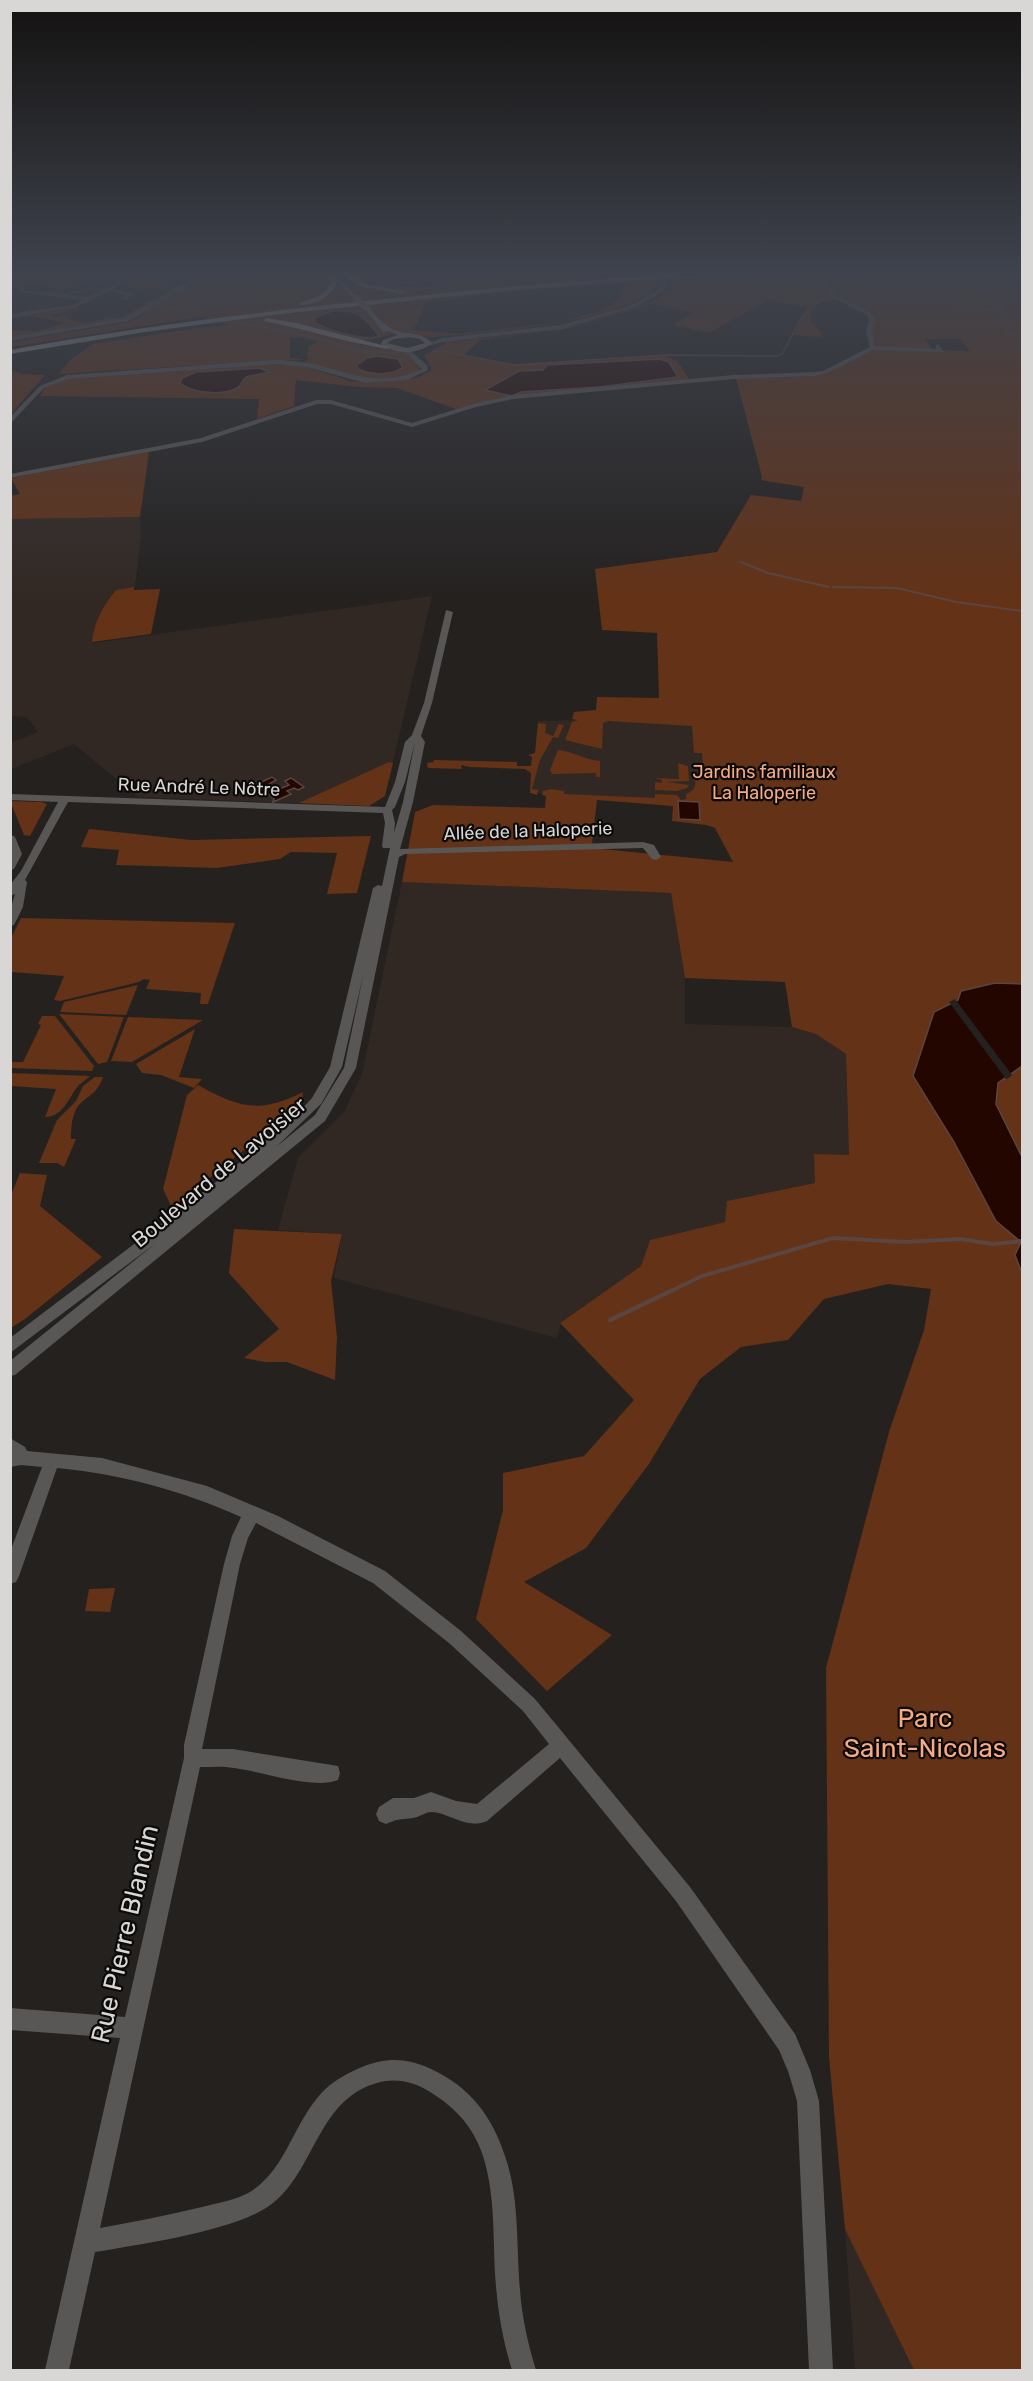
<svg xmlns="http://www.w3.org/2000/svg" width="1033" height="2381" font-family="Rubik,sans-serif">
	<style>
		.built { fill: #322823 }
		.green { fill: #643216; fill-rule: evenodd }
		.water { fill: #240600; stroke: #5a4540; stroke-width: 1.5 }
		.pier { fill: #24211f }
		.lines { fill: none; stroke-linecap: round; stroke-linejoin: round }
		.stream-far3 { stroke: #5a4540; stroke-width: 1.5 }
		.stream-far2 { stroke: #5a4540; stroke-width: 2 }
		.stream-far1 { stroke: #5a4540; stroke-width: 4 }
		.stream { stroke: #5a4540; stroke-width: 4.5 }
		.minor { fill: #595756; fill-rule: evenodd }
		.tertiary { fill: #595756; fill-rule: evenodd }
		.secondary { fill: #797674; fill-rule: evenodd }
		.trunk { fill: #9c9896; fill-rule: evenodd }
		.secondary-bridge { stroke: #797674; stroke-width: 6 }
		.trunk-bridge { stroke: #9c9896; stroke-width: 7 }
		.labels { text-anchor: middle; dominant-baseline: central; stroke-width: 4.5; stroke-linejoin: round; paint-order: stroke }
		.far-park-label { font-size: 18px; fill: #f6ab84; stroke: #0c0b0a }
		.far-street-label { font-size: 18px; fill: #d9d7d5; stroke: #0c0b0a }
		.street-label { font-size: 21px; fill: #d9d7d5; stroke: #0c0b0a }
		.near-park-label { font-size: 26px; fill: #f6ab84; stroke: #0c0b0a }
		.near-street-label { font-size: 26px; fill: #d9d7d5; stroke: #0c0b0a }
	</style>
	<rect width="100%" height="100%" fill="#24211f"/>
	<!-- built -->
	<path class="built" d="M343 271H668V274L514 283 360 281Z
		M140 517 141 537 135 586 129 589 116 590 111 596 93 631V643L432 596 385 796 370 806 138 797 74 744 11 769V743L38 732 27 717 11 716V519Z
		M581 720 700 723 706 825 672 821 673 806 532 793 538 721Z
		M402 882 671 893 685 978V1024L792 1027 816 1034 846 1054 849 1156 815 1183 727 1201 725 1222 650 1240 641 1266 561 1322 557 1338 334 1278 342 1234 278 1230 298 1158 344 1112 362 1074Z
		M845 2229 863 2262 920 2370H855Z"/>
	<!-- green -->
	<path class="green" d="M10 271 36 273 72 271 76 274 88 271 70 278 119 281 90 297 81 298 98 292 91 288H106L112 284 96 283 89 286 92 283 78 282 72 285 75 288H67L55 293H66L46 294 58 289 35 283 22 288 20 284 11 282Z
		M211 271H323L330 283 360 281 349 271H378L406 277 456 280 537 276 566 271H656L657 274 625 275V280L658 279C648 323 473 333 434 337 424 338 413 333 402 333 390 332 379 340 363 340L360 345 408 352 420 367 418 371C377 387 346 373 305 362L309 359 307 357 309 346 318 342 300 337 290 338V358L305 360 265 361 59 374 69 361 93 344 205 327 228 325 206 316 11 347V342L130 322 148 312 142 311 126 319 11 337V330L36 331 65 323 33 316 11 318V316L33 315 74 307 80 309 50 315 56 317 69 315 68 319 87 323 110 317 121 318 170 290 145 288 134 291 138 289 125 286 112 288 127 283 128 275 134 273 137 279 156 277 163 282 159 284 185 287ZM603 285H625L621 297 605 309 562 322 458 334 412 330 418 323 425 302 548 288ZM345 310 359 313 379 335 370 339 332 311ZM372 357H393L391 373 363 371Z
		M884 271 813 276 820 278 837 300 820 302 812 310 811 322 822 333 820 337 793 335 808 307 767 300 709 333 672 325 694 312 651 304 567 329 480 340 463 356 514 365 664 355 677 361 690 380 514 396 456 409 397 388 359 387 296 380 294 406 257 419 259 399 40 396 46 387 63 379 269 364 303 366 350 381 369 383 417 378 431 371V367L424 356 447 342 543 332 582 324 649 303 658 299 668 290H673L674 287H669L670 280Z
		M901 271H1022V984L995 983 934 1012 914 1076 954 1142 996 1221 1022 1243 1015 1255 1022 1273V2370H914L845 2229 829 2057 826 1668 889 1432 924 1330 931 1289 888 1284 824 1299 788 1340 741 1347 700 1379 649 1464 586 1548 524 1582 612 1635 547 1691 476 1619 503 1510V1473L584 1456 634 1400 560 1323 641 1266 650 1240 725 1222 727 1201 815 1183 814 1154 849 1155 846 1054 816 1034 792 1027 785 982 685 978 671 893 402 882 415 812 433 805 545 808 546 796 542 795 543 791 551 789 564 791V794L655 798V794L677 795 681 800 686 799V794C696 790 696 786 695 775H703L702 753H694L692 726 608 721 603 723 602 749 565 740 572 722 578 720 572 719 574 712 596 710 597 697 659 698 657 633 602 630 595 569 717 552 751 495 801 501 804 487 761 480 762 477 736 378 800 377 818 375 880 348 876 346 872 335V316L835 296 824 278ZM926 339H960L970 351 932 350ZM597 800 673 806 672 821 706 825 715 828 733 862 602 849 592 844Z
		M11 370 22 374 45 375 11 414Z
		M149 452 140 517 11 519 10 496 20 494 11 478Z
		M134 587V590L160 589 151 634 92 642C93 624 104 604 116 590Z
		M538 723 546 724 545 733 553 736 559 724 564 725 558 738 553 737 540 760 532 789 538 790 537 795 530 793 531 773 525 769 470 767 461 765 462 769 428 768 427 763 433 762 434 760 517 762V766H531L532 757 528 755 535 753Z
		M558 750C573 751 584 760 600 761V777H596V773L552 774 550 770Z
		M389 762 393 763 385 796 369 806 299 803Z
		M678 763 688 766 689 781 667 782 689 785 687 788 677 791 655 790V782L662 783V780L655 778 679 779Z
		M10 801 41 802 47 804 30 836 24 835Z
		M89 829 191 840 371 836 357 893 327 894 337 853 291 852 280 859 217 868 116 865 119 850 81 847Z
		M21 918 235 923 208 1004H200L201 993 146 989 150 980 144 979 139 982 60 1001 54 1000 64 976 11 972V938Z
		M138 985 126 1015 60 1012 64 1002Z
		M59 1014 124 1017 107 1062 98 1064Z
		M42 1016H55L94 1066 92 1071 11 1068V1062H23L41 1025 38 1024Z
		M128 1017 203 1020 132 1062 111 1061Z
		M195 1029 179 1077 202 1079 194 1088 161 1075 142 1073 136 1064Z
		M1022 1066V1157L996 1104 997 1083Z
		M10 1073H11L90 1076C87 1079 83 1082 79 1085 69 1096 64 1117 45 1117L56 1089 11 1086Z
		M95 1077H103C98 1091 93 1093 82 1102 72 1110 71 1127 71 1139H76L64 1167 57 1163H39L57 1120 76 1101 83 1086Z
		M198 1085C240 1108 259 1114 303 1092L302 1104 172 1208 163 1189 187 1095Z
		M20 1173 47 1175 40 1206 102 1257 25 1319 11 1328V1195Z
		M234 1229 342 1234 331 1281 337 1337 335 1380 287 1362H265L244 1358 279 1329 229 1273Z
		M115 1588 110 1612 85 1611 89 1589Z"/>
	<!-- water -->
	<path class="water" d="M361 271 387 282 429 284 391 281 370 273 389 278 420 281 386 276 452 283 434 284H465C432 286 388 294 361 271Z
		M332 311C360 309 362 316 379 335 368 343 326 330 315 322L314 318Z
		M377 356 398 359 403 367C392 376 371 375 358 369L357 365 367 358Z
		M659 359 669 362 678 377 599 387 521 392 512 396 485 390 519 371 543 370 547 365Z
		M259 368 270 372 246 377C242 380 242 385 237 388 223 396 192 393 180 383L182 378 196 372Z
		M272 777 276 780 269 784 277 790 289 785 285 781 291 778 304 787 298 790 294 788 287 791 291 794 273 802 274 799 266 792 261 794 251 787Z
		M678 801 699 802 700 820 679 819Z
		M995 983 1022 984V1066L998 1083 996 1104 1022 1157V1273L1015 1255 1021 1242 996 1221 954 1142 913 1076 934 1012 958 1000 961 991Z"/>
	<!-- pier -->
	<path class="pier" d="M955 999 1012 1075 1009 1078 1006 1079 949 1002Z"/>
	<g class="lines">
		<!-- stream-far3 -->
		<path class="stream-far3" d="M970 271 985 276 982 283 987 290 1012 302 997 306 1007 314 1002 318 1008 333 1022 337
			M159 286 178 289
			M185 289 153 308 196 309
			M836 296C893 299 950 300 1006 313
			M233 322 315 337 360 351 409 354
			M433 352 442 351 514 365 664 355 777 356 783 353C798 326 801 304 833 297"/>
		<!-- stream-far2 -->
		<path class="stream-far2" d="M741 562 768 573 829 587
			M833 587 897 588 956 602 1022 611"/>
		<!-- stream-far1 -->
		<path class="stream-far1" d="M669 1292 702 1276 833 1238 905 1242 960 1239 993 1244 1022 1241"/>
		<!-- stream -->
		<path class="stream" d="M610 1320 673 1290"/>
		<!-- minor -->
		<path class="minor" d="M128 271 127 279 114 289 133 293 126 300 121 299 127 295 110 291 76 307 10 318V314L73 305 83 300 20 292 17 286 10 285V282L21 284 24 290 64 294 94 286V288L68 295 88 297 116 284 123 275 94 277 92 274Z
			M868 271H892L825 278 837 296 871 313 875 320 872 331 875 346 937 349 935 346 938 344 944 352 874 350 827 373 815 376 734 379 513 399 476 407 412 427 331 404H317L202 442 10 478V474L201 438 316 400H331L412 423 473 404 513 395 734 375 815 372 823 371 870 347 866 331 869 320 867 315 833 298 819 277Z
			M446 610 453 612 432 703 421 736 425 742 413 802 400 849 643 842 654 845 661 857 656 860 652 859 643 848 405 854 399 857 356 1068 325 1121 15 1375 10 1376V1361L156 1243 10 1353V1338L220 1179 299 1112 312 1098 330 1067 373 888 378 885 382 886 390 848H383L382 846 385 823 383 813 68 802 25 880 27 882 23 907 14 925 10 926V911L15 894 10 896V885L21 871 58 802 10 800V794L385 807 395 782 405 742 412 735 424 703ZM415 742 403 802 394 833 395 823 392 810 395 807 405 782ZM364 972 344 1068 315 1115 276 1147 321 1104 342 1067Z
			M10 834 15 837 22 854 14 869 10 870Z
			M10 1438 25 1447 27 1451 102 1458 207 1486 278 1516 385 1571 461 1631 535 1699 690 1887 795 2034 810 2070 819 2101 833 2370H809L797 2101 788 2071 779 2050 676 1901 560 1758 487 1821C465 1830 449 1812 431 1812 426 1812 419 1817 413 1818 399 1820 400 1818 386 1824L379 1821 376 1814 379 1807 393 1798H414L431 1792 456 1801 477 1804 549 1744 523 1711 449 1643 373 1583 256 1523 248 1538 240 1564 202 1749H233L338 1766 340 1773 338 1780C314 1790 260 1771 234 1768 223 1766 211 1767 200 1767L100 2228C134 2222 169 2215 202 2207 218 2203 236 2200 250 2192 285 2170 292 2128 318 2097 329 2083 345 2074 362 2067 387 2057 407 2058 431 2069 470 2087 492 2116 505 2156 520 2199 516 2245 520 2290 522 2318 528 2344 536 2370H512C502 2338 497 2306 495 2273 493 2233 495 2194 483 2156 473 2125 453 2105 425 2089 410 2081 394 2078 377 2083 315 2100 315 2177 266 2208 227 2232 141 2244 95 2252L69 2370H45L120 2038 10 2030V2008L125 2017 184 1758V1745L224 1564 232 1536 241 1517C183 1491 121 1474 57 1468L19 1576 16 1582 10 1584V1552L42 1467 21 1465 10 1467Z"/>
		<!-- tertiary -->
		<path class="tertiary" d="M207 271H214L129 321 10 341V337L125 318Z
			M661 271H667V285L661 293 633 308 561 329 443 342 429 346 426 344 442 338 561 325 629 306 657 291 661 285Z
			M407 348 427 365 428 370 407 380 365 383 307 367 275 364 68 379 44 388 10 424V417L40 386 67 375 275 360C286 361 297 361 308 363 351 372 377 389 422 369L405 351Z"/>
		<!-- secondary -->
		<path class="secondary" d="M327 271H333L358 299H354Z
			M364 307H368C376 316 385 327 397 331 410 335 422 332 432 343 418 355 395 355 381 344L383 340 398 335 388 331 383 332ZM410 337 420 339 425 343 407 348 387 343 394 339Z"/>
		<!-- trunk -->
		<path class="trunk" d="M326 271H332L337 282C332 297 315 305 300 305V303C312 299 326 295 331 282Z
			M337 271H345L363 283 406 292 403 294 359 286Z
			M778 271H845L672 279 669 277Z
			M654 276 656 279 513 290 281 314 145 332 10 354V350C141 326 273 310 406 297 488 289 571 280 654 276Z
			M266 318 296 323 390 347 387 349C345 342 305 329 264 321Z"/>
		<!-- secondary-bridge -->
		<path class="secondary-bridge" d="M356 298 366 308"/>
		<!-- trunk-bridge -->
		<path class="trunk-bridge" d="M654 276 673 275"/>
	</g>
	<!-- sky -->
	<linearGradient id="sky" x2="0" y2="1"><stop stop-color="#141211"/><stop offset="0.45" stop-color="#3f434d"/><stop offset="1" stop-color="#3f434d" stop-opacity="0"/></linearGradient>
	<rect width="1033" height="605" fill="url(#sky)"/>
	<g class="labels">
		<!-- far-park labels -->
		<g class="far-park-label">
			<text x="764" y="772">Jardins familiaux<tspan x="764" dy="21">La Haloperie</tspan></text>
		</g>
		<!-- far-street labels -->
		<g class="far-street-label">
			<text transform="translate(199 787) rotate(2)">Rue André Le Nôtre</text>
			<text transform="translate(528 831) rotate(-2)">Allée de la Haloperie</text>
		</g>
		<!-- street labels -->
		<g class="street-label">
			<text transform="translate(219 1172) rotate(-40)">Boulevard de Lavoisier</text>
		</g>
		<!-- near-park labels -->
		<g class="near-park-label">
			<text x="925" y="1718">Parc<tspan x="925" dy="30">Saint-Nicolas</tspan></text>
		</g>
		<!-- near-street labels -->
		<g class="near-street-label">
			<text transform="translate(125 1934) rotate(-77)">Rue Pierre Blandin</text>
		</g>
	</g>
	<!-- border -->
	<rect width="1033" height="2381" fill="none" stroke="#d9d7d5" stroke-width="24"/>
</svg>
